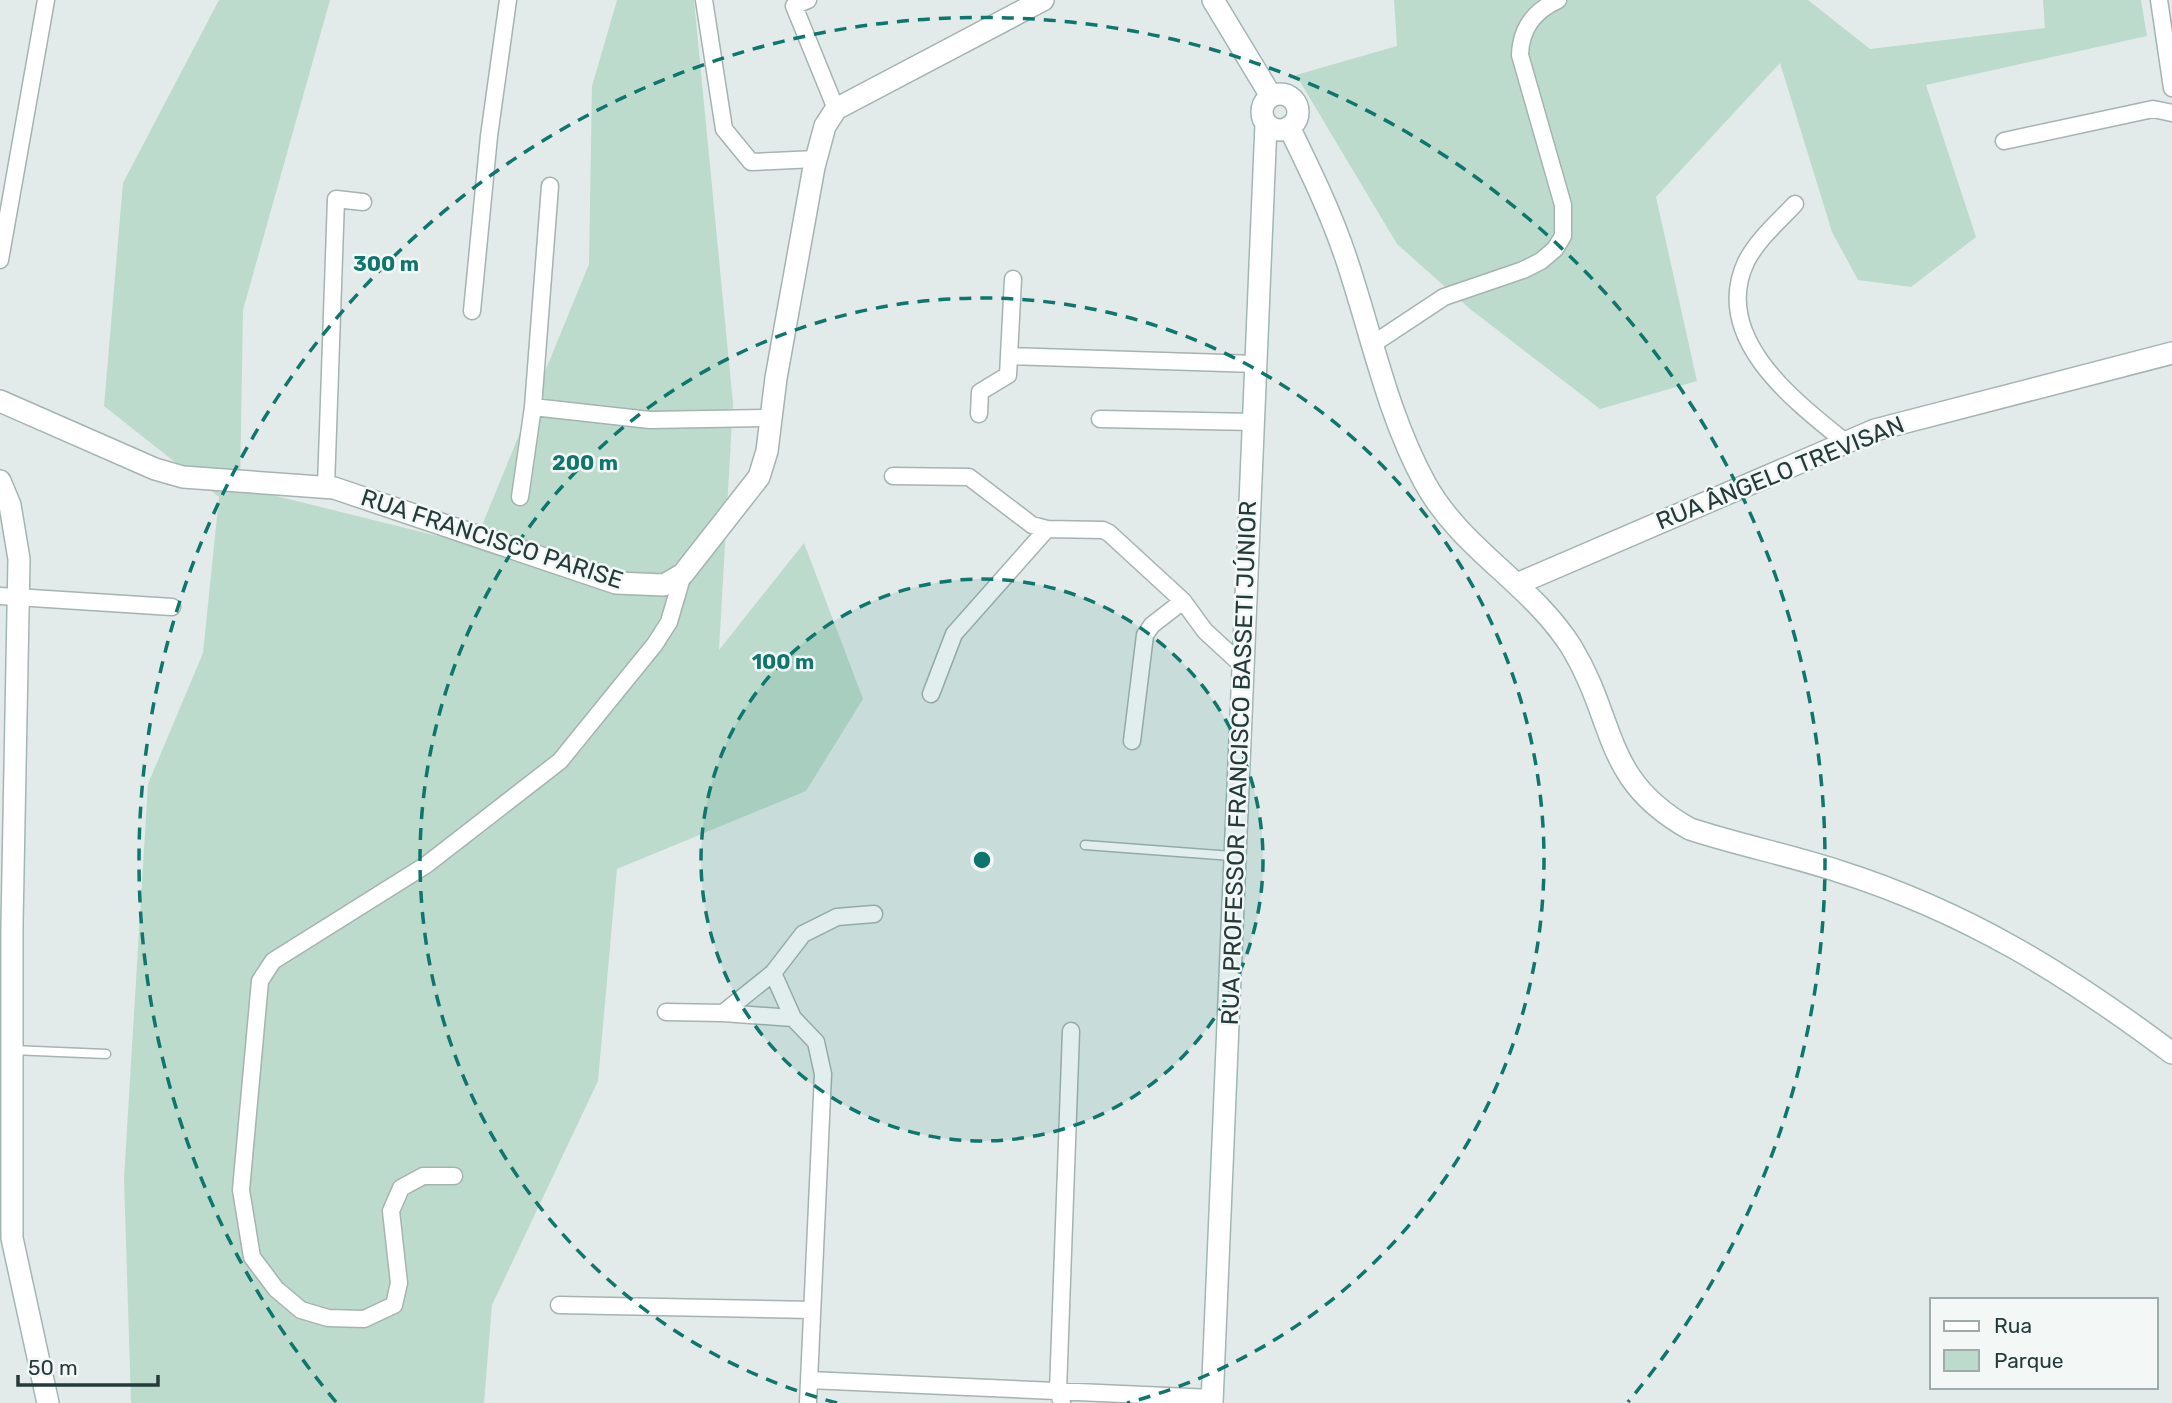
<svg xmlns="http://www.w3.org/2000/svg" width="2172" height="1403" font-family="Rubik,sans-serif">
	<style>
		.green { fill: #bddbcc }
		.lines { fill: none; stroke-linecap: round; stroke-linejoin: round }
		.service-casing { stroke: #a5b3b1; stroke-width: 11 }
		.minor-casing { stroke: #a5b3b1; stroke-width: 19 }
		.tertiary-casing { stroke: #a5b3b1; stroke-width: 24 }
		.secondary-casing { stroke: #a2b6b3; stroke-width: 24 }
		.service { stroke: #fff; stroke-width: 8 }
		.minor { stroke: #fff; stroke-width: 16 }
		.tertiary { stroke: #fff; stroke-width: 21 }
		.secondary { stroke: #fff; stroke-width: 21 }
		.ring { fill: none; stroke: #0f766e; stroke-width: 3.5; stroke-dasharray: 12 9 }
		.labels { text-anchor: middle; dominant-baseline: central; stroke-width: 5; stroke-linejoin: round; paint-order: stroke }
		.street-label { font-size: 24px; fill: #243b3a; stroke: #f3f8f7 }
		.centre { fill: #0f766e; stroke: #f3f8f7; stroke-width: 3.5 }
		.ring-label { font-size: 21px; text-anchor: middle; font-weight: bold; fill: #0f766e; stroke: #f3f8f7; stroke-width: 5; stroke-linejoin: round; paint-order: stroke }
	</style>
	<rect width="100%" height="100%" fill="#e2ebe9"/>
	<!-- green -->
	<path class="green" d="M219 0H330L243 310 240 487 474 545 589 264 592 86 617 0H694L733 404 719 650 804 543 863 699 806 791 617 869 598 1081 492 1305 484 1403H131L124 1178 148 784 203 653 219 497 104 406 123 183Z
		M1394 0H1808L1870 49 2045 28 2043 0H2141L2147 36 1926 85 1976 237 1911 287 1858 280 1832 232 1780 63 1656 197 1697 381 1600 409 1470 309 1397 244 1296 75 1397 46Z"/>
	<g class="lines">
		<!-- service casing -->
		<g class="service-casing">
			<path id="service" d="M1085 845 1232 856
				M12 1050 106 1054"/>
		</g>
		<!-- minor casing -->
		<g class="minor-casing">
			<path id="minor" d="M704 0 724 129 751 162 816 159
				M808 0 794 6 836 109
				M2159 0 2172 88
				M2004 141 2153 109 2172 113
				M1795 204C1779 221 1757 240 1746 262 1711 337 1793 400 1844 441
				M0 260 46 0
				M472 311 489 136 508 0
				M1373 344 1444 297 1523 270 1541 261 1555 249 1563 236V205L1520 55C1521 28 1534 11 1558 0
				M1009 356 1256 364
				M533 407 650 420 771 418
				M979 414 980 392 1008 375 1013 279
				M1100 419 1254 422
				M893 476 969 477 1032 525 1047 529 1103 530 1109 533 1183 601 1205 631 1243 666
				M326 487 336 199 363 202
				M520 497 533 407 550 186
				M0 596 172 607
				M931 694 954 634 1047 529
				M1132 741 1145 635 1152 625 1183 601
				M773 973 793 1018 816 1042 823 1074 808 1403
				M666 1012 723 1013 773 973 803 934 837 917 874 914
				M723 1013 793 1018
				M454 1176H423L401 1188 391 1211 399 1283 394 1305 364 1319 328 1318 301 1310 276 1289 252 1257 241 1190 260 981 273 961 426 865 560 761 655 644 669 622 683 574
				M559 1305 812 1310
				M809 1380 1212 1398
				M1062 1403 1058 1391 1071 1031"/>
		</g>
		<!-- tertiary casing -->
		<g class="tertiary-casing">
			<path id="tertiary" d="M0 401 155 469 183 477 334 488 616 583 664 585 683 574 759 477 767 451 776 378 814 167 825 126 836 109 1043 0
				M1517 584 1875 430 2172 353"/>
		</g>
		<!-- secondary casing -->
		<g class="secondary-casing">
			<path id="secondary" d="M1213 0 1271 96
				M1262 112a18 18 0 1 1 36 0a18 18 0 1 1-36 0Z
				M1289 127C1310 170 1331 213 1346 258 1371 332 1387 414 1425 483 1461 549 1532 584 1572 648 1617 723 1602 780 1690 829 1739 845 1789 855 1838 871 1967 912 2065 973 2172 1053
				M0 481 10 505 19 559 12 924V1238L48 1403
				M1212 1403 1266 124"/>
		</g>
		<!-- service -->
		<use href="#service" class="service"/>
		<!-- minor -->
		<use href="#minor" class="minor"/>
		<!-- tertiary -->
		<use href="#tertiary" class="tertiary"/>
		<!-- secondary -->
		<use href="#secondary" class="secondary"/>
	</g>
	<!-- distance rings -->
	<circle cx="982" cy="860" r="281" fill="#0f766e" fill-opacity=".12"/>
	<g class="ring">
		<circle cx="982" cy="860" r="281"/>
		<path d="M837 1403A562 562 0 1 1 1127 1403"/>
		<path d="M336 1402A843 843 0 1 1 1628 1402"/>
	</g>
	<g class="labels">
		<!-- street labels -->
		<g class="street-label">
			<text transform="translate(1780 473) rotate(-22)">RUA ÂNGELO TREVISAN</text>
			<text transform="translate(492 539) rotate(18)">RUA FRANCISCO PARISE</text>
			<text transform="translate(1239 763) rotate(-88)">RUA PROFESSOR FRANCISCO BASSETI JÚNIOR</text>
		</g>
	</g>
	<circle cx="982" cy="860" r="10" class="centre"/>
	<g class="ring-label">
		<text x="386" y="271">300 m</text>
		<text x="585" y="470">200 m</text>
		<text x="783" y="669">100 m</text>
	</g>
	<!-- legend -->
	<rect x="1930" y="1298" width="228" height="91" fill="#f3f8f7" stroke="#a0acab" stroke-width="2"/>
	<rect x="1944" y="1321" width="35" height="10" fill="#ffffff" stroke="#a0acab" stroke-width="2"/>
	<text x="1994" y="1333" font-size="21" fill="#243b3a">Rua</text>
	<rect x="1944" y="1350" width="35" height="21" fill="#bddbcc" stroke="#a0acab" stroke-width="2"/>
	<text x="1994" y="1368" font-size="21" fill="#243b3a">Parque</text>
	<!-- scale -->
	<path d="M18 1375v10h140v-10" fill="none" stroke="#243b3a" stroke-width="3.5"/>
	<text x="28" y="1375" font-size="21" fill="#243b3a" stroke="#f3f8f7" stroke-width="5" paint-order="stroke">50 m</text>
</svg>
